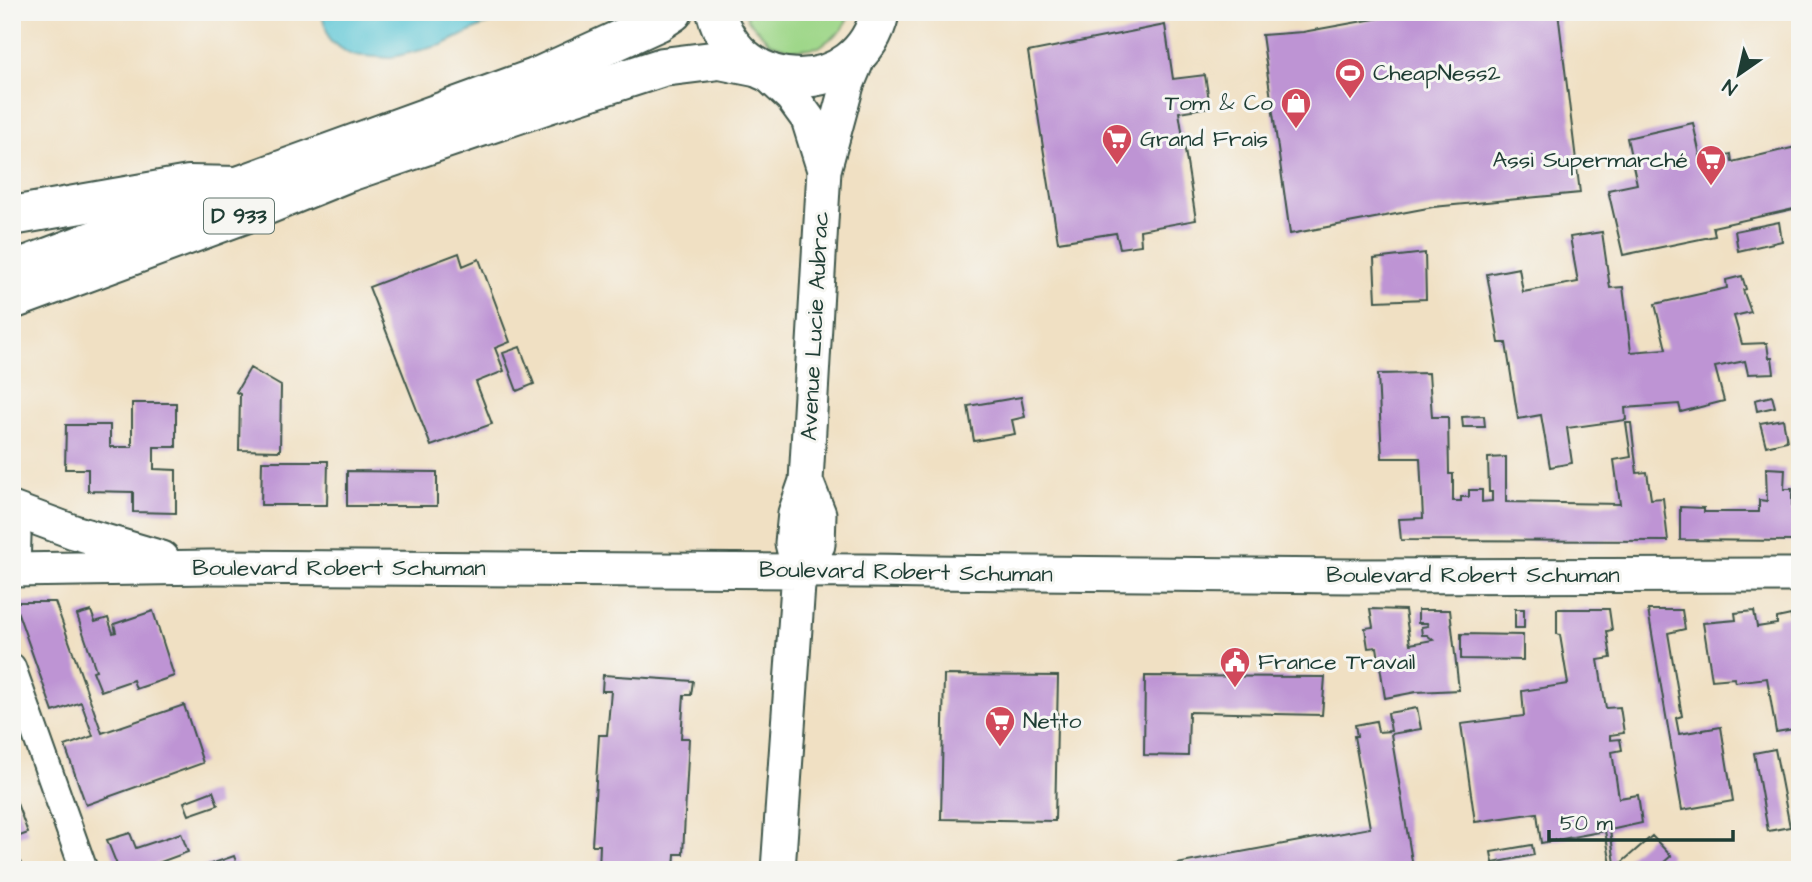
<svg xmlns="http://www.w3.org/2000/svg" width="1812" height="882" font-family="'Architects Daughter',sans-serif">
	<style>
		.green { fill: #9fd789; stroke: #5f8a5e; stroke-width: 2 }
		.water { fill: #5bc6d5; stroke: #3d8284; stroke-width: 2 }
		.building { fill: #be94d4 }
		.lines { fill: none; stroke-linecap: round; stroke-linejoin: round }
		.minor-casing { stroke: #3e5549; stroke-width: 30 }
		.tertiary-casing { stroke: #3e5549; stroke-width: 37 }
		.primary-casing { stroke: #3e5549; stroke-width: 42 }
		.trunk-casing { stroke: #3e5549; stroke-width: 42 }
		.minor { stroke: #fff; stroke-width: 26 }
		.tertiary { stroke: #fff; stroke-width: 33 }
		.primary { stroke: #fff; stroke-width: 38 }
		.trunk { stroke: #fff; stroke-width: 38 }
		.labels { text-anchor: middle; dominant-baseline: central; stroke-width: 6; stroke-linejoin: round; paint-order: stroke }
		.shield { fill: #f6f6f2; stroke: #60746d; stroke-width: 2 }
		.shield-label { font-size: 21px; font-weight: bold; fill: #1f3d34 }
		.poi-label { font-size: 23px; fill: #1f3d34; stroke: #f6f6f2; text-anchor: start }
		.street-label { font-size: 23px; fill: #1f3d34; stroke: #f6f6f2 }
	</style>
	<rect width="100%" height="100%" fill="#f6f6f2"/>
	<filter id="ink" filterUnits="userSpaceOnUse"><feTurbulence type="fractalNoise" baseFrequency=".0143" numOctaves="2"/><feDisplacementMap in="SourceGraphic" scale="14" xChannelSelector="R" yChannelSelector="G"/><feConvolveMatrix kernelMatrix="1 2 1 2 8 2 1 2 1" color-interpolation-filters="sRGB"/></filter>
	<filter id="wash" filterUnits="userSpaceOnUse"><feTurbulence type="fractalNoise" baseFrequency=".00686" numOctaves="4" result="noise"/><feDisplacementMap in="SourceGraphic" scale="28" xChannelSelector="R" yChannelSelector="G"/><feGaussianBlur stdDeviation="1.57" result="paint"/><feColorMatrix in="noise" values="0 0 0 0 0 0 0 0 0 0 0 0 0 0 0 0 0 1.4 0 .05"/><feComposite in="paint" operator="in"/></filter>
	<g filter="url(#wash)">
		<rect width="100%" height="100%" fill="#f0e0c3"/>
		<!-- green -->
		<path class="green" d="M746 12H851L841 31 819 47 792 50 770 43 747 19Z"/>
		<!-- water -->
		<path class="water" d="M321 12H502L493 21 442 45 389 58 351 55 330 41Z"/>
		<g id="blocks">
			<!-- building -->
			<path class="building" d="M1413 12H1558L1580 193 1433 207 1290 234 1262 35 1303 32Z
				M1165 25 1173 79 1205 75 1210 107 1179 112 1196 220 1140 230 1141 245 1120 248 1116 233 1058 242 1028 52Z
				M1693 123 1703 169 1711 167 1709 159 1731 154 1732 162 1800 146V203L1797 204 1798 208 1713 227 1715 236 1623 255 1608 190 1637 184 1627 138Z
				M1779 222 1782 241 1738 251 1735 231Z
				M1602 232 1610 288 1623 287 1631 352 1666 349 1655 304 1727 288 1726 280 1742 276 1746 289 1743 290 1751 312 1734 316 1742 344 1767 343 1769 358H1772L1774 373 1748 374 1745 361 1715 367 1724 401 1681 412 1679 404 1625 408 1626 420 1567 428 1572 463 1550 467 1541 415 1518 419 1506 343H1499L1487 274 1519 268 1523 292 1578 282 1570 237Z
				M459 253 463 266 479 259 510 342 495 348 504 371 476 382 492 424 431 446 369 287Z
				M1425 253 1426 299 1376 301 1374 259Z
				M520 347 534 384 517 391 503 353Z
				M250 368 281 386 280 451 239 450 240 394 236 392Z
				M1429 373 1432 417H1448L1449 474H1453V501H1461V497H1469V490H1482V502L1492 501V492H1489L1488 458 1506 457V502L1620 504 1614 460 1631 457 1626 423H1631L1637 473 1647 472 1651 499 1663 498 1668 541 1401 540 1399 519 1423 518 1420 458H1382L1378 374Z
				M1772 396 1775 407 1757 411 1755 400Z
				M1021 397 1025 417 1012 420 1015 434 974 441 968 406Z
				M132 403H176V447H154V469L176 470V513L133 512V492L88 491V469H65L66 425H110V447H132Z
				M1484 416 1485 427H1463L1462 417Z
				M1783 419 1787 441 1766 446 1760 423Z
				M262 461H328L327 505H261Z
				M1766 468 1785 469 1784 489H1792V512L1800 511V530H1792V541L1680 540V507L1704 508V512H1759V500L1767 501Z
				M347 471 437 472V506H347Z
				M14 602H55L102 733 184 705 203 763 86 805 65 746 93 736 81 702 53 712Z
				M1370 609 1405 610 1410 644 1433 640 1427 635H1422L1421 627 1428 626 1427 623H1418V610H1450L1459 690 1416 692 1385 698 1377 647 1368 648 1365 628 1373 627Z
				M1515 609H1524V628H1515Z
				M1557 609H1609L1612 630 1607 631 1611 658 1598 660 1606 708 1620 707 1624 733 1610 735V740L1620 739 1622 750 1612 752 1619 798 1638 795 1642 823 1610 830 1616 870H1612L1605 831 1541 843 1537 813 1475 822 1461 724 1524 716 1522 691 1568 684 1560 635 1557 634Z
				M1648 610H1682L1685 629 1668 633 1682 716 1676 718 1679 734 1721 727 1733 801 1682 810Z
				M91 611 95 622 108 618 113 633 116 632 114 624 153 611 174 676 136 689 133 680 101 691 93 671 96 670 77 615Z
				M1754 611 1757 627 1777 624V618L1791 615 1792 621 1800 620V728L1776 732 1767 678 1735 682 1734 678 1712 680 1703 623 1736 620 1735 613Z
				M1461 634 1523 635V660L1461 659Z
				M603 675 693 681 691 695H684L681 738H689L683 854H675L674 870H599L600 845H592L599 735H607L611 691H602Z
				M944 675 1058 676 1055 821 941 819Z
				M1145 676 1325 677 1322 715 1189 712 1188 756 1144 755Z
				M1417 708 1421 729 1391 734 1413 867 1401 870H1155V868L1370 828 1354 736H1357L1355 725 1376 721 1378 732 1391 731 1388 713Z
				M1775 749 1790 827 1768 831 1754 753Z
				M12 790 28 833 12 839Z
				M213 791 218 805 189 815 184 802Z
				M130 833 136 848 181 833 188 852 139 870H119L107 840Z
				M1652 836 1671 856 1655 870H1627L1621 863Z
				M12 841H13L23 870H12Z
				M1532 845 1534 855 1493 863 1491 852Z
				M234 856 239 870H196V869Z"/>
		</g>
	</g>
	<g filter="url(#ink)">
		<use href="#blocks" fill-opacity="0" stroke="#3e5549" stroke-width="2"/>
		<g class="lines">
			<!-- minor casing -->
			<g class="minor-casing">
				<path id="minor" d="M12 667 84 870"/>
			</g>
			<!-- tertiary casing -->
			<g class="tertiary-casing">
				<path id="tertiary" d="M765 72 792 97 808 119 824 170
					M12 509 74 532 162 558
					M12 533 14 536 13 570
					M12 570 210 567 799 571C843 570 886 571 929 572L1352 576 1800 575
					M799 571 818 545 819 514 806 481
					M778 870 799 571 792 543 795 513 806 481 824 170 847 85 862 49"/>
			</g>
			<!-- primary casing -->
			<g class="primary-casing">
				<path id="primary" d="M716 12C739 100 860 100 880 12
					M12 216 189 185 238 186 535 78 658 22 673 12"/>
			</g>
			<!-- trunk casing -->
			<g class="trunk-casing">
				<path id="trunk" d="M12 271 238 186
					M12 300 250 212 346 173 545 105 663 67 720 60 755 67"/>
			</g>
			<!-- minor -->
			<use href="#minor" class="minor"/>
			<!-- tertiary -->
			<use href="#tertiary" class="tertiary"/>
			<!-- primary -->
			<use href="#primary" class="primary"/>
			<!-- trunk -->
			<use href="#trunk" class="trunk"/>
		</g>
	</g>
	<!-- icons -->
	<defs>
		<g id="stadium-pin" transform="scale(1.575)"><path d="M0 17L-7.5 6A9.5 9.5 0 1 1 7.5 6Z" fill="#d1495b" stroke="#f6f6f2"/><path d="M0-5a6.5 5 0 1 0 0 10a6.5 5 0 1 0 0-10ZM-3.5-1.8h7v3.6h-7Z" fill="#fff"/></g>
		<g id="shop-pin" transform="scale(1.575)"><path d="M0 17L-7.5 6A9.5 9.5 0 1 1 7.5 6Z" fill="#d1495b" stroke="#f6f6f2"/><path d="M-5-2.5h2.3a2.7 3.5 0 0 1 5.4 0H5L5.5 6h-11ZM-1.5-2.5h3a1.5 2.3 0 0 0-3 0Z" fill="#fff"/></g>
		<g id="supermarket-pin" transform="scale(1.575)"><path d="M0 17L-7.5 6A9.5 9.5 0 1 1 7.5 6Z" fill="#d1495b" stroke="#f6f6f2"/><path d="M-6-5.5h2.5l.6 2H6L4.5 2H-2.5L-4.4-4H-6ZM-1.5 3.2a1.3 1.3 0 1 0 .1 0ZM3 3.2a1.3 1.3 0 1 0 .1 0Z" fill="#fff"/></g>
		<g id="civic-pin" transform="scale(1.575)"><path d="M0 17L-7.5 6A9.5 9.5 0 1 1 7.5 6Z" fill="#d1495b" stroke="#f6f6f2"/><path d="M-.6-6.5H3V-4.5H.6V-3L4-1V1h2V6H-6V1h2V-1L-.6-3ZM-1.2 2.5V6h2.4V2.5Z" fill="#fff"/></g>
	</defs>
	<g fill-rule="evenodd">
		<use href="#stadium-pin" x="1350" y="73"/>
		<use href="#shop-pin" x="1296" y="103"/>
		<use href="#supermarket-pin" x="1117" y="139"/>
		<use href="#supermarket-pin" x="1711" y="160"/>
		<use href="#civic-pin" x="1235" y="662"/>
		<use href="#supermarket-pin" x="1000" y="721"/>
	</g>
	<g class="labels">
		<!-- shield labels -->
		<rect class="shield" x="204" y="198.5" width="70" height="35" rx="5"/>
		<g class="shield-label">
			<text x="239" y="216">D 933</text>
		</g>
		<!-- poi labels -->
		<g class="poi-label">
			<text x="1373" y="73">CheapNess2</text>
			<text x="1273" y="103" text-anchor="end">Tom &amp; Co</text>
			<text x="1140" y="139">Grand Frais</text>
			<text x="1688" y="160" text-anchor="end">Assi Supermarché</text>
			<text x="1258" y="662">France Travail</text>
			<text x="1023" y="721">Netto</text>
		</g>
		<!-- street labels -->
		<g class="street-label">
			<text transform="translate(815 326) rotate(-87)">Avenue Lucie Aubrac</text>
			<text x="339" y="568">Boulevard Robert Schuman</text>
			<text transform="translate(906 572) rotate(1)">Boulevard Robert Schuman</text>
			<text x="1473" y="575">Boulevard Robert Schuman</text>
		</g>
	</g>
	<!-- margin -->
	<rect width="1812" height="882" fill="none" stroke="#f6f6f2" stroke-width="42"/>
	<!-- north arrow -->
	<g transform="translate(1739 74) rotate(214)" stroke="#f6f6f2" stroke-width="5" paint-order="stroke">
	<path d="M0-5L12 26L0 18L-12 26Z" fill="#1f3d34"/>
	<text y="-10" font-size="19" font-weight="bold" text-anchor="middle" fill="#1f3d34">N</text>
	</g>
	<!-- scale -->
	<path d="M1549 830v10h184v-10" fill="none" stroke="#1f3d34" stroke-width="3.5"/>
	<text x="1560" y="830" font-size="21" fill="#1f3d34" stroke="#f6f6f2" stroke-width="5" paint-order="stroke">50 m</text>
</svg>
